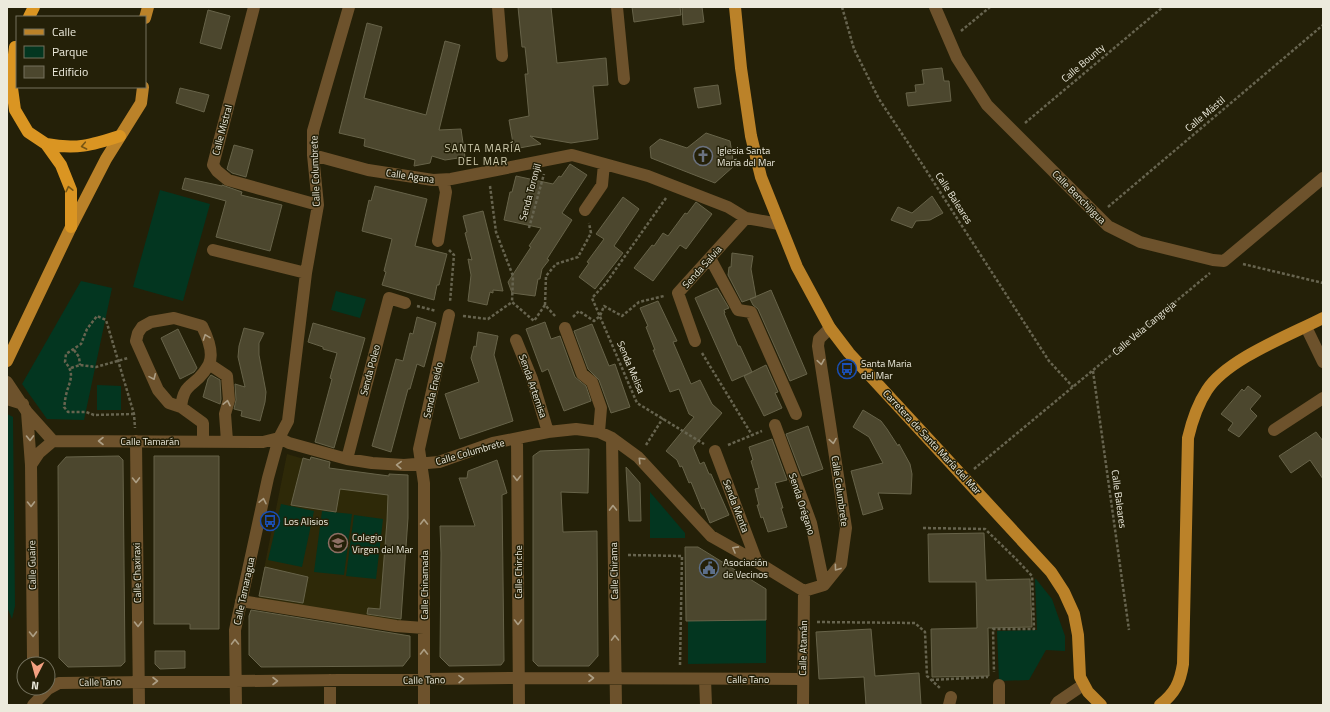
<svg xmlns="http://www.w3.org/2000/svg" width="1330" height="712" font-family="'Titillium Web',sans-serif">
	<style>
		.built { fill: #2e2908 }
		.green { fill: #033620 }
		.building { fill: #4c472e; stroke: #676349 }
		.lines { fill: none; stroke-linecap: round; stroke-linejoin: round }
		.path { stroke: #67644f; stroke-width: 2.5; stroke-dasharray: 3 2; stroke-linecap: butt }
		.minor { stroke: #6d522c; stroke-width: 12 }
		.major { stroke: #bb8229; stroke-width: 12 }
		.highway { stroke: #da9522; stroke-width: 12 }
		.oneway { stroke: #765514 }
		.oneway2 { stroke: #ac9e84 }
		.labels { text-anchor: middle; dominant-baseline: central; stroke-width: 3; stroke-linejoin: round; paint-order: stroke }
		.street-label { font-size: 10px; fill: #eceadc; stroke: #242008 }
		.poi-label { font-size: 10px; fill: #eceadc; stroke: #242008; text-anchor: start }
		.neighbourhood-label { font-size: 11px; letter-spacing: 1px; fill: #cecaad; stroke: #242008 }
	</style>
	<rect width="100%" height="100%" fill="#242008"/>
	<!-- built -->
	<path class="built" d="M287 454 321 464V467L388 476 389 474 408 475V518L401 621 379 619 258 599Z"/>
	<!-- green -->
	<path class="green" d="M160 190 210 204 183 301 133 287Z
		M81 281 112 288 84 420 47 419 22 384Z
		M336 291 366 299 360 318 331 310Z
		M97 385 121 386V410H97Z
		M7 414 13 417 15 606 12 619 7 607Z
		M650 492 685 533V538H650Z
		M281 504 314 511 302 567 268 560Z
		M322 511 352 514 344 575 314 572Z
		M354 515 383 519 376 579 346 576Z
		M1035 579H1036L1052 599 1065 636V651L1046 650 1029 680 999 681 997 631 1037 630Z
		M766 620V663L688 664V621Z"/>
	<!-- building -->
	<path class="building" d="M518 7H551L557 63 606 58 608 85 593 86 598 139 571 143 530 136 541 144 514 149 509 120 529 116 525 74H528L525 47H522Z
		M632 7H680L681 15 634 22Z
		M682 7H702L704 22 683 25Z
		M208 10 230 16 221 49 200 43Z
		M367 23 382 27 364 98 426 115 445 41 460 45 439 130 461 129 465 157 445 160 432 156 430 163 414 166 415 160 364 146 365 139 339 133Z
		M942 68 944 81H949L951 101 908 106 906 93 916 92 915 85 924 84 922 70Z
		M718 85 721 104 698 108 694 88Z
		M180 88 209 95 204 112 176 103Z
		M706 133 730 141 734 166 715 183 651 158 650 147 660 139 687 148Z
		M234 145 253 150 246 177 232 173 227 169Z
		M570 164 587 175 562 213 572 220 547 259 549 260 542 269 540 279H538L535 296 512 293 508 282 531 247 529 246 541 228 504 220 510 192H512L516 176 553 184 559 176 561 177Z
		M185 178 222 186V185L242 192 241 195 282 205 270 251 216 237 226 201 182 189Z
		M375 186 427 199 415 246 447 254 439 285H437L434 300 382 285 386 272 384 271 392 239 362 231 369 200 371 201Z
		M932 196 943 213 930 220 916 221 912 228 891 220 898 207 912 213Z
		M623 197 639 209 614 246 623 253 595 289 579 277 589 263 587 262 604 239 596 234Z
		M696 202 712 214 686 249 680 245 653 281 634 268 652 245 654 246 663 233 668 236 685 213 687 214Z
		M483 211 503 291 493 290V293L490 292 487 305 468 301 471 275 468 259 472 260 465 233 467 232 463 216Z
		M732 253 753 256 751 269 756 297 742 302 728 275 729 267H731Z
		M717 288 729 308 724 310 725 313H724L738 346H740L752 372 732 381 695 298Z
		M771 290 807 374 790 381 758 309 753 305 750 299Z
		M658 301 677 341 673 342 691 384 700 380 712 404 722 413 693 447 700 464 704 462 709 474H711L729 515 710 523 704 508 702 509 691 482 689 483 682 466 680 467 677 460 666 451 694 417 689 414 679 389 670 392 653 350H655L646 327 648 326 640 308Z
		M417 317 436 323 424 367 417 364 410 389H408L391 452 372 446 396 359 403 361 410 333 413 334Z
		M545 322 551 339 560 336 575 377 586 386 591 401 564 411 548 369 542 372 526 329Z
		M313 323 365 338 334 448 315 442 332 379 330 378 337 353 323 349V347L308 342Z
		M592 324 609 366 615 364 630 407 611 413 599 380 588 369 574 331Z
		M244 328 264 333 259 343V355L266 392 265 402 260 421 241 416 242 411 234 409 236 400 235 384 245 387 238 357 239 346Z
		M178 329 197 368 194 372 180 379 161 338Z
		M478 332 498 336 494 355 513 421 460 439 445 394 479 382 471 358 474 346 476 347Z
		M766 365 778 392 775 393 782 408 764 416 744 376Z
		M211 375 220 380 221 399 220 404 203 397 208 379Z
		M1248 386 1261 396 1250 409 1257 416 1239 437 1228 430 1233 423 1221 414 1242 389 1244 391Z
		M863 410 881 421 887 429 898 446 899 444 910 464 912 474 911 494 878 493 883 509 863 515 851 471 883 463 869 437 853 427Z
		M808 426 823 469 802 476 786 434Z
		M1316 432 1323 441V479L1310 460 1291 473 1279 456Z
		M772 439 787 480 775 483 783 508H781L787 527 768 532 763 517 761 518 757 505H759L755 489 759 488 751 461 753 460 749 447Z
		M589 449 588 493 561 492 563 532 597 531 598 656 589 666H538L533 661V456L540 451Z
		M119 456 123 460 125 662 121 666 68 667 59 658 58 466 66 457Z
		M154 456H219V629H190V624H154Z
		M311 457 330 462 329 468 389 476V474L408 475V518L401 619 367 614 368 608 380 609 387 521 388 495 340 489 336 512 291 505 303 458 310 460Z
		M497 460 507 493 502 495 504 661 501 665 449 666 440 657 441 553 440 526H475L459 478H467L468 471Z
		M626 467 640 483 641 521H629Z
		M984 533 986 580 1030 579 1032 627 988 628 989 676 932 677 931 629 977 628 976 582H929L928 534Z
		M685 547H698L766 589V620L686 621Z
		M265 567 308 577 303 603 259 596Z
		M251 610 410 636V657L403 666 261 667 249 655V616Z
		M871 629 875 676 919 673 921 705H866L864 677 819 679 816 632Z
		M155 651H185V668L160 669 155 664Z"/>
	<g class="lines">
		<!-- path -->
		<path class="path" d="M842 7 854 49 879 99 924 167 1049 361 1073 387
			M961 31 990 7
			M1025 123 1163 7
			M490 186 496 232 513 276 512 302
			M666 198 606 283 592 298 637 403 704 444
			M1108 207 1323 25
			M529 228 544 174
			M449 250 454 255 450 302
			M1243 264 1323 283
			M545 305 546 276 556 264 578 257 591 233 589 223
			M417 306 436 311
			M463 316 488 319 512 302 534 321 545 305 556 317
			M573 317 579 311 594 321 600 316 604 306 622 316 639 302 664 296
			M74 350 79 357 80 365
			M702 353 752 435
			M71 368 80 365 96 367 128 358
			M1093 371 1129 630
			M134 414 94 415 86 412H68L64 407C65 403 65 399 66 395 69 382 76 374 65 362L66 354 81 344 87 329 97 316 106 320 134 414 135 428
			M646 445 663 418
			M728 445 762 431
			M974 469 1210 273
			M923 528 985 529 1016 559 1032 576 1034 629H993L994 672
			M628 555 682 556 680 665
			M817 622 915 623 925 632 927 676 941 689
			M931 680 988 677"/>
		<!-- minor -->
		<path class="minor" d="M254 7 213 165 217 171 228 180 318 205
			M498 7 502 56
			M617 7 624 79
			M935 7 957 58 987 105 1108 226 1140 242 1213 260 1224 261 1323 178
			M313 155 368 170 433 180 451 179 572 155 648 176 728 207 746 218 779 224
			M585 210 602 185 604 164
			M438 241 446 192 443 180
			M213 250 306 273
			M710 258 738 310 751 312 796 414
			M1306 327 1323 362
			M565 328 582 374 592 382 601 408 599 432
			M516 340 532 379 548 432
			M695 341 678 293 746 218
			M209 364 227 376 229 400 225 414 227 441
			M7 382 27 412 53 441
			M7 399 23 404
			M181 407C184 383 192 388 204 372 205 370 208 367 209 364 214 353 207 336 202 326L174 318 151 322 142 327 138 333 136 341 158 390 169 403 181 407 203 423V441
			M27 412 31 465 33 658 36 664
			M775 425 811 523 824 585
			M1274 430 1323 398
			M279 438 289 443 347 459 372 463 404 465 439 462 493 443 548 432 576 429 599 432 612 438 638 457 711 536 757 562 804 591 824 585 841 564 846 528 818 346 819 339 830 328
			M612 438 616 705
			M517 439 519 705
			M136 441 139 705
			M715 451 757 562
			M347 459 389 298 405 303
			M31 465 39 453 53 441 263 442 279 438
			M241 601 396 626 424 628
			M705 679 706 705
			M330 680V705
			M33 705 48 689 59 683 519 678 802 679
			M236 705 235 630 268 478 279 438 288 421 306 273 318 205 313 155V131L349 7
			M424 705V483L419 449 449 315
			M803 705 804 591
			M949 705 951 697
			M999 705V685
			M1056 705 1058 702 1083 685"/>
		<!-- major -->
		<path class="major" d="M735 7 741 68 751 136 761 177 797 267 830 328 849 353 1051 572 1064 592 1074 614 1078 635 1080 677 1088 692 1101 705
			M145 18 148 7
			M7 361 71 227 106 159 141 103 143 87
			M1160 705C1175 693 1180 683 1183 664L1188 438C1192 421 1197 405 1207 390 1227 359 1290 335 1323 318"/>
		<!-- highway -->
		<path class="highway" d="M29 17 34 7
			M15 47 12 70V88L15 110 28 132 46 144 61 165 71 190V227
			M46 144C76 150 92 145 120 136"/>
	</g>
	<!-- one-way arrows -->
	<defs><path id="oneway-chevron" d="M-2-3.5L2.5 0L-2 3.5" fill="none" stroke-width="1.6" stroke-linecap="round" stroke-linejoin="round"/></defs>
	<g class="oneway">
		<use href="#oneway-chevron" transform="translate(84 146) rotate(169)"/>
		<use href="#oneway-chevron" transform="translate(69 189) rotate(-103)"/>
	</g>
	<g class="oneway2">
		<use href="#oneway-chevron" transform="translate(206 337) rotate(-110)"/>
		<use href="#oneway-chevron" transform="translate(821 362) rotate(81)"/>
		<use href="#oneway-chevron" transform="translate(153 377) rotate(66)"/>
		<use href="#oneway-chevron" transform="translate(227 403) rotate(-78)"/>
		<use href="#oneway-chevron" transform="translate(30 438) rotate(89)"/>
		<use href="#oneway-chevron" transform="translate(101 441) rotate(180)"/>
		<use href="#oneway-chevron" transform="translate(833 441) rotate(81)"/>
		<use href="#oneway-chevron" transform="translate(641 460) rotate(-134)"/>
		<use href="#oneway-chevron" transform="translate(399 465) rotate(-178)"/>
		<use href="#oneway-chevron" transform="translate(517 478) rotate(90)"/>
		<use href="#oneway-chevron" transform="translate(136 480) rotate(89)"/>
		<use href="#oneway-chevron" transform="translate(263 501) rotate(-78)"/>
		<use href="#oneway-chevron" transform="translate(31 504) rotate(89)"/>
		<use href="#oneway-chevron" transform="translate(613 508) rotate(-91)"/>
		<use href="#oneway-chevron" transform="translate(424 522) rotate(-90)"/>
		<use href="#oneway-chevron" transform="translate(735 549) rotate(-151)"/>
		<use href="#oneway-chevron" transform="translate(837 568) rotate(126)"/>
		<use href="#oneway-chevron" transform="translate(518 622) rotate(90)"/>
		<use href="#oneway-chevron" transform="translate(138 624) rotate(89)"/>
		<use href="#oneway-chevron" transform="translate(33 634) rotate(89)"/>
		<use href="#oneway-chevron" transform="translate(615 638) rotate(-91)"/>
		<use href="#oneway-chevron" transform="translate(235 642) rotate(-91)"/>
		<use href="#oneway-chevron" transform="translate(424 652) rotate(-90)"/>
		<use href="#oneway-chevron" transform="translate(591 678)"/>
		<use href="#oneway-chevron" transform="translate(461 679) rotate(-1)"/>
		<use href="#oneway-chevron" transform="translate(155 681)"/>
		<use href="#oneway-chevron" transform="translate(275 681)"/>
	</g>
	<!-- icons -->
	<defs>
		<g id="church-ring" transform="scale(1)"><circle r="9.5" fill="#242008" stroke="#6b7280" stroke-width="1.5"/><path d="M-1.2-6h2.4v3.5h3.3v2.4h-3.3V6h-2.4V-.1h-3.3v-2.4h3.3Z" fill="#6b7280"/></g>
		<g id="bus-ring" transform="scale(1)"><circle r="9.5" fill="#242008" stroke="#1a4fb4" stroke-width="1.5"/><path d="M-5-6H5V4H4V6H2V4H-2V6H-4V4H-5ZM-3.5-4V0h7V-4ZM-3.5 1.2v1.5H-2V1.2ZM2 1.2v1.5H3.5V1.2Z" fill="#1a4fb4"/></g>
		<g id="school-ring" transform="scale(1)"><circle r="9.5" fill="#242008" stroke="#8d6e63" stroke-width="1.5"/><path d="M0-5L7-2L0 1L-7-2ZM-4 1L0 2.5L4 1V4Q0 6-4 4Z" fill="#8d6e63"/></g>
		<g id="civic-ring" transform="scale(1)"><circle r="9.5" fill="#242008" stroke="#5c6f8a" stroke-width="1.5"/><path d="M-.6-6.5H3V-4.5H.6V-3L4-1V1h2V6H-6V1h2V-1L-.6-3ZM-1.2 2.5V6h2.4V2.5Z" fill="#5c6f8a"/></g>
	</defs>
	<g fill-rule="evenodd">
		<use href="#church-ring" x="703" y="156"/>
		<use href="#bus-ring" x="847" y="369"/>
		<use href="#bus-ring" x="270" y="521"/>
		<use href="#school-ring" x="338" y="543"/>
		<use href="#civic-ring" x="709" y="568"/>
	</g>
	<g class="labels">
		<!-- street labels -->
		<g class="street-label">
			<text transform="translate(1083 63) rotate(-40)">Calle Bounty</text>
			<text transform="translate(1205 114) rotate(-40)">Calle Mástil</text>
			<text transform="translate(222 130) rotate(-75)">Calle Mistral</text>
			<text transform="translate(315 171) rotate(-92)">Calle Columbrete</text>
			<text transform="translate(410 176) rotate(8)">Calle Agana</text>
			<text transform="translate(530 192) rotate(-75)">Senda Toronjil</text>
			<text transform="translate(1079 197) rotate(45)">Calle Benchijigua</text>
			<text transform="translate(954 198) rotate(57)">Calle Baleares</text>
			<text transform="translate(702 267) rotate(-48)">Senda Salvia</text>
			<text transform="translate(1144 328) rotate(-40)">Calle Vela Cangreja</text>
			<text transform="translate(631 367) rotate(67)">Senda Melisa</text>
			<text transform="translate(370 370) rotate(-75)">Senda Poleo</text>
			<text transform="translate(533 386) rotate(71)">Senda Artemisa</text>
			<text transform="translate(433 390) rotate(-77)">Senda Eneldo</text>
			<text x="150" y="441">Calle Tamarán</text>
			<text transform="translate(932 442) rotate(47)">Carretera de Santa María del Mar</text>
			<text transform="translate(470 452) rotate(-16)">Calle Columbrete</text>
			<text transform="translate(840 491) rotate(82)">Calle Columbrete</text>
			<text transform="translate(1119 499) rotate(82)">Calle Baleares</text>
			<text transform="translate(802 504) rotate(72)">Senda Orégano</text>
			<text transform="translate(736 506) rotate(69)">Senda Menta</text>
			<text transform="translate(32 565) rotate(-91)">Calle Guaire</text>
			<text transform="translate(614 571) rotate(-91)">Calle Chirama</text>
			<text transform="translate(518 572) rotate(-90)">Calle Chirche</text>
			<text transform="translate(137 573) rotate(-91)">Calle Chaxiraxi</text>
			<text transform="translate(424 585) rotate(-90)">Calle Chinamada</text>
			<text transform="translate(244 591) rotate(-78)">Calle Tamaragua</text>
			<text transform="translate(803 648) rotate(-89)">Calle Atamán</text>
			<text x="748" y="679">Calle Tano</text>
			<text transform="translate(424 680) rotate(-1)">Calle Tano</text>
			<text transform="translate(100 682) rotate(-1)">Calle Tano</text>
		</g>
		<!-- poi labels -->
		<g class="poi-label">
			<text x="717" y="150">Iglesia Santa<tspan x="717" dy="12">María del Mar</tspan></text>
			<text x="861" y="363">Santa Maria<tspan x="861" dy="12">del Mar</tspan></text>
			<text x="284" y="521">Los Alisios</text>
			<text x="352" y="537">Colegio<tspan x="352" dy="12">Virgen del Mar</tspan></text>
			<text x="723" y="562">Asociación<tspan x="723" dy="12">de Vecinos</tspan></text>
		</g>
		<!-- neighbourhood labels -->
		<g class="neighbourhood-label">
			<text x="483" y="148">SANTA MARÍA<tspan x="483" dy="13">DEL MAR</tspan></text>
		</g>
	</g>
	<!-- border -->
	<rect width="1330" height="712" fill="none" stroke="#eceadc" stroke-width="16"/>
	<!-- legend -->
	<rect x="16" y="16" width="130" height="72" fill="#242008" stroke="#74715d"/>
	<rect x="24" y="29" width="20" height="6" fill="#bb8229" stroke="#74715d"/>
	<text x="52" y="36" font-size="12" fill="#eceadc">Calle</text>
	<rect x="24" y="46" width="20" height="12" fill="#033620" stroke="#74715d"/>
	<text x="52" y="56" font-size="12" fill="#eceadc">Parque</text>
	<rect x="24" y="66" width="20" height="12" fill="#4c472e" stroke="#74715d"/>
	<text x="52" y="76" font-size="12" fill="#eceadc">Edificio</text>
	<!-- north arrow -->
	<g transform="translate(36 676) rotate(186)"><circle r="19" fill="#242008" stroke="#74715d"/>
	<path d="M0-3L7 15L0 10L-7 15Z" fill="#f3a081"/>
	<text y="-6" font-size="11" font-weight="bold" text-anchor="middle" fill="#eceadc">N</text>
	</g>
</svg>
